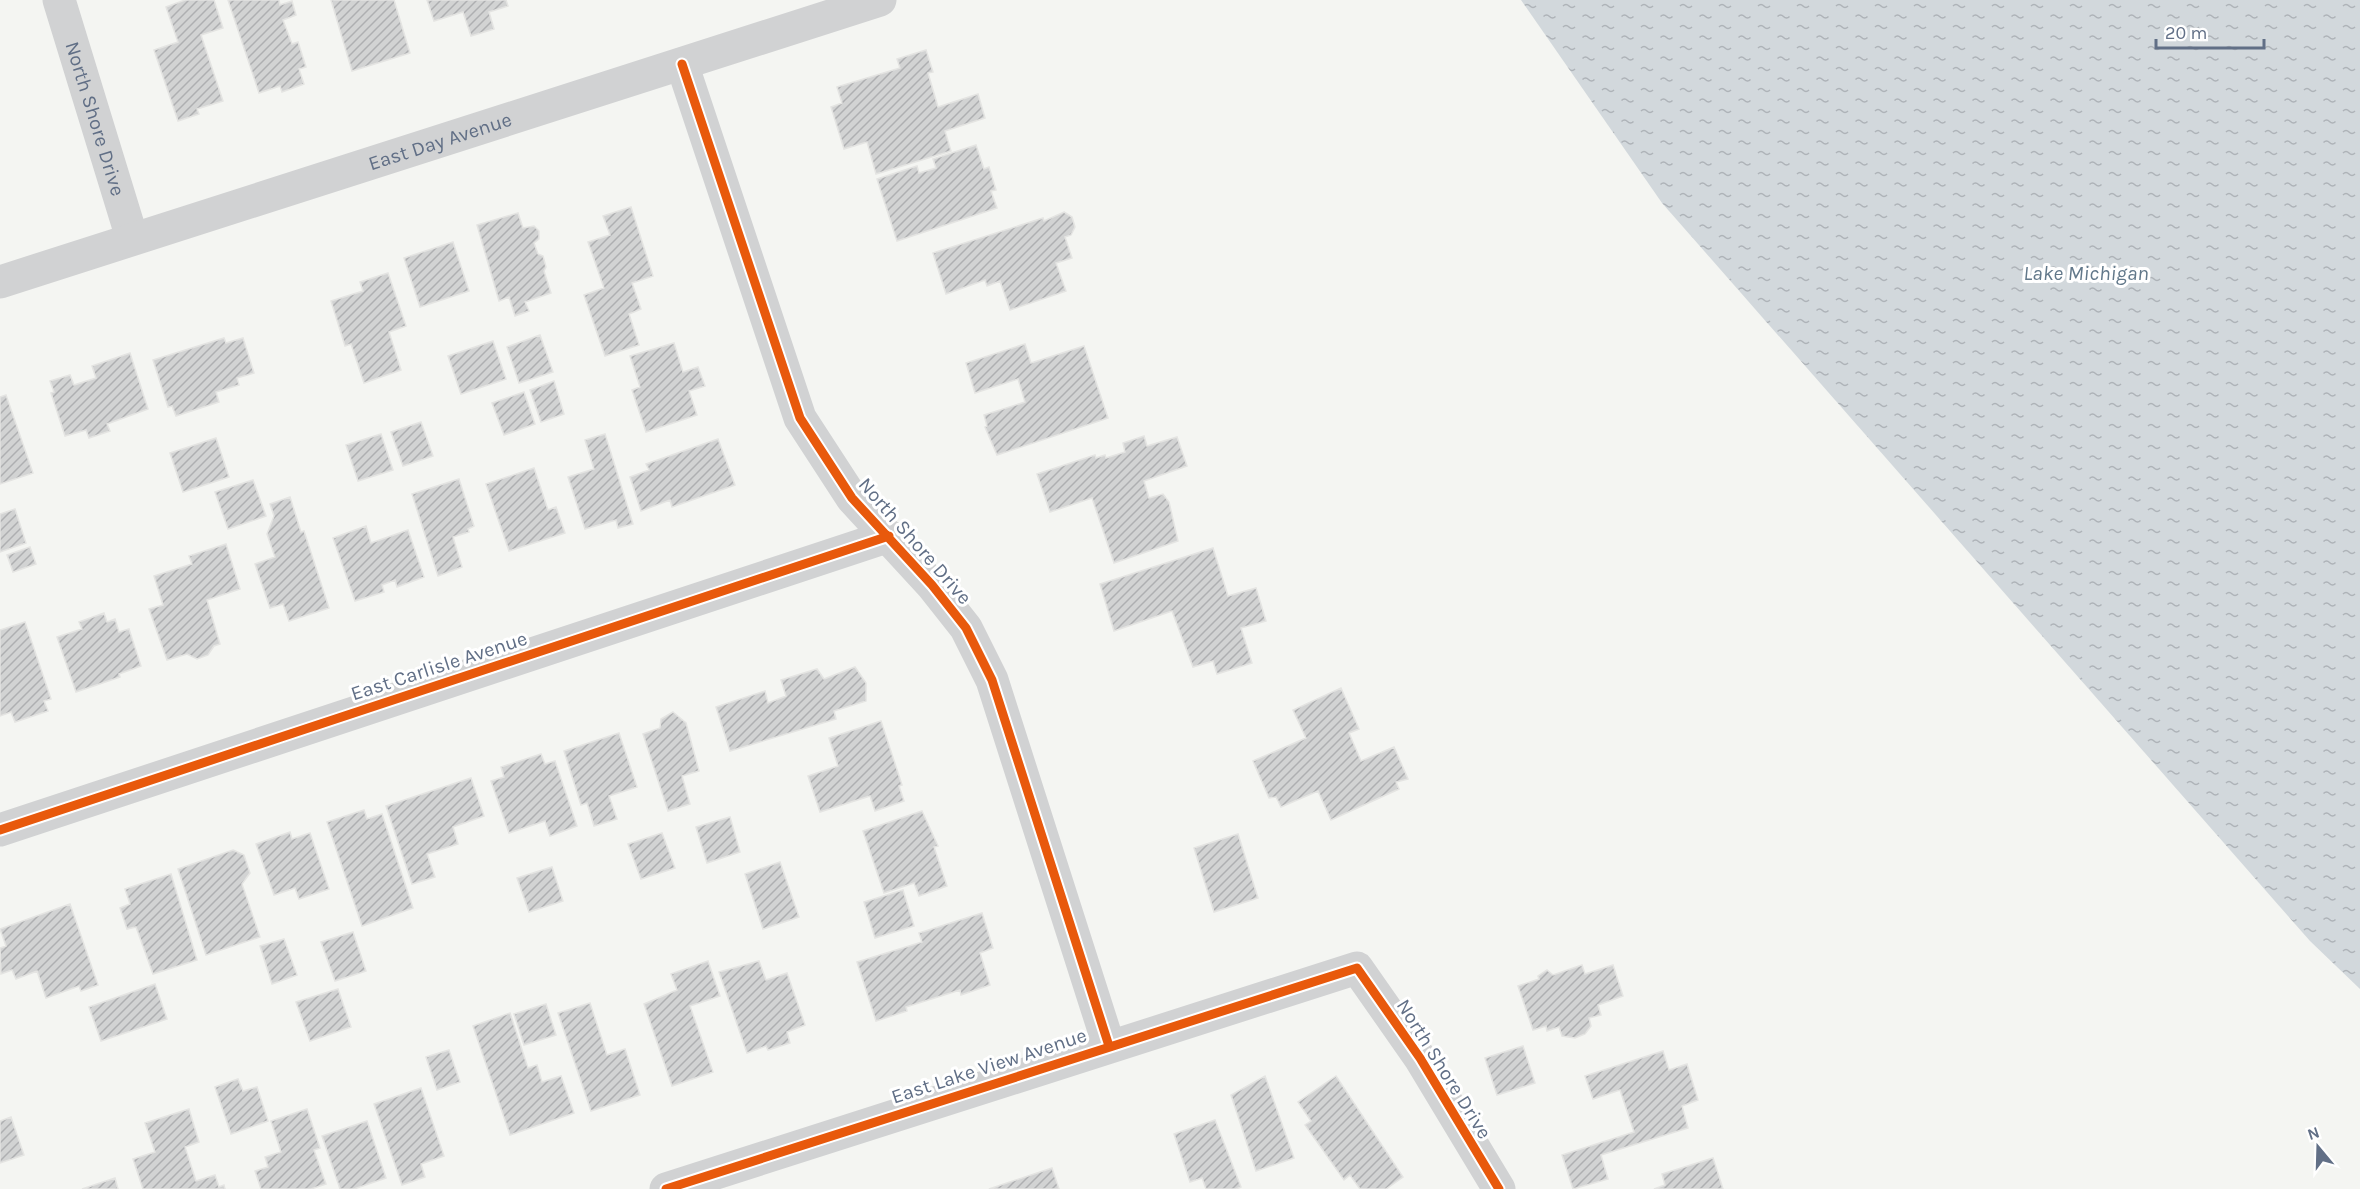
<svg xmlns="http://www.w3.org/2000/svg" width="2360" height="1189" font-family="Karla,sans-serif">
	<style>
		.water { fill: url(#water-ripples) }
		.building { fill: url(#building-hatch); stroke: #e4e4e2; stroke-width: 1.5 }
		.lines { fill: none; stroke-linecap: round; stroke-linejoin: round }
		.minor { stroke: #d1d2d3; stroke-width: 33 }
		.cycleway-casing { stroke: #fff; stroke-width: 13 }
		.cycleway { stroke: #e8590c; stroke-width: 9 }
		.labels { text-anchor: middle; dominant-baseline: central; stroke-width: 6; stroke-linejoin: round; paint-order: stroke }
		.street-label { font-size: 20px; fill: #616f86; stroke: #fff }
		.water-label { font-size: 21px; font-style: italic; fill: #62788a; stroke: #fff }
	</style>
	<defs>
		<pattern id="water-ripples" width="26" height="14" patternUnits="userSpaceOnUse" patternTransform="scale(1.5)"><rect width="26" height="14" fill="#d2d8dc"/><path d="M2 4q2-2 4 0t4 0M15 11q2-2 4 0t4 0" fill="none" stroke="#aeb3b8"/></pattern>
		<pattern id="building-hatch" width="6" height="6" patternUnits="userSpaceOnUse" patternTransform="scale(1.5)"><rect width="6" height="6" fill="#d2d3d3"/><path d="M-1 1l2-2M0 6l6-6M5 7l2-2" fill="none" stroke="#aeafb1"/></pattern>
	</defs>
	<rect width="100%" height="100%" fill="#f4f5f2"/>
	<!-- water -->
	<path class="water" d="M1521 0H2360V989L2310 941 1662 203Z"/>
	<!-- building -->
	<path class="building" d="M185 0H214L223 28 201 35 223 101 197 109 199 114 178 121 154 50 178 42 166 7Z
		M228 0H279L280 5 292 1 296 15 283 20 292 44 298 42 306 67 299 69 304 84 282 92 280 86 259 93Z
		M331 0H394L410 53 352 71Z
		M427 0H506L508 6 489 12 494 29 471 36 463 12 434 21Z
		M926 50 933 72 928 73 938 107 978 94 985 118 945 131 951 151 876 174 867 142 844 149 831 107 842 103 837 87 900 68 897 59Z
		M976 145 984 169 989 167 996 190 991 191 997 208 897 241 877 179 917 166 919 173 936 168 933 159Z
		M631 207 653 276 632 283 641 309 629 314 639 345 605 356 584 295 604 288 588 242 610 235 603 216Z
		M1064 212 1072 217 1075 227 1071 235 1065 237 1072 258 1056 263 1066 291 1010 310 1000 281 987 286 985 280 946 294 933 253 1043 218 1044 221Z
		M518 213 523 228 534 226 539 231V239L534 243 538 254 543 256 546 267 544 271 551 293 525 302 529 311 515 316 509 297 499 301 477 225Z
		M453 242 469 291 420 307 404 258Z
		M388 273 406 326 389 332 401 370 364 383 351 344 345 346 331 301 363 291 360 282Z
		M540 335 553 372 519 383 507 347Z
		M224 338 226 343 243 338 254 373 237 378 239 385 216 392 219 402 176 416 172 406 168 407 153 360Z
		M493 341 506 379 461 394 448 356Z
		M674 343 683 372 698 367 705 386 689 391 697 415 646 432 632 390 640 387 630 356Z
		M1025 344 1031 363 1084 346 1108 418 997 455 985 427 987 426 984 415 1025 402 1018 379 975 393 966 363Z
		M130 353 148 409 107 424 110 431 89 438 86 430 65 436 51 393 54 392 50 381 70 375 74 385 96 378 92 366Z
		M554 381 564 414 541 422 530 390Z
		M524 392 535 424 504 435 492 403Z
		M6 395 33 473 0 484V397Z
		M421 422 433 456 403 466 391 432Z
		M381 434 393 470 358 481 346 445Z
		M605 434 633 524 618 528 616 520 585 529 568 477 594 469 585 440Z
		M1144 436 1147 446 1177 437 1187 466 1144 481 1149 498 1163 494 1169 502 1178 541 1114 563 1092 498 1050 512 1037 474 1095 455 1096 458 1105 455 1106 458 1125 452 1123 443Z
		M216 438 229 477 183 492 170 453Z
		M718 439 735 485 672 507 670 500 641 511 630 477 649 470 646 464Z
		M534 468 548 510 556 507 565 533 509 551 486 484Z
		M459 479 474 526 468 529 469 532 453 537 462 567 438 576 412 494Z
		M253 480 266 516 228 529 215 492Z
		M290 497 301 532 304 531 329 608 289 621 283 604 270 608 255 564 275 557 267 534 274 516 270 504Z
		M15 509 26 543 0 552V514Z
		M366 526 371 543 408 530 424 577 397 587 395 580 382 585 384 592 355 601 333 538Z
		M226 544 240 589 207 600 220 644 214 646 208 655 197 659 187 654 167 660 149 609 163 605 154 576 192 564 189 556Z
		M30 547 36 564 13 572 7 555Z
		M1213 548 1228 596 1256 588 1266 621 1241 628 1252 663 1217 674 1213 661 1193 667 1172 611 1114 631 1100 584Z
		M104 613 107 622 115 619 119 632 129 629 141 666 119 674 120 677 76 692 57 637 82 629 79 622Z
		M25 622 51 699 44 701 48 711 15 722 11 712 0 716V630Z
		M855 667 866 683V701L834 711 836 719 730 751 716 707 765 691 768 703 786 696 781 680 817 669 824 679Z
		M1341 688 1359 729 1349 733 1361 761 1394 747 1408 779 1396 782 1399 789 1331 820 1318 791 1281 807 1276 797 1269 798 1253 761 1306 738 1293 710Z
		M673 712 686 723 699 771 682 776 690 804 668 811 643 734 660 728 661 719Z
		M881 721 902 785 899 786 904 801 875 811 870 796 820 812 808 776 838 766 829 738Z
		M619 733 637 787 609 796 617 819 594 826 587 803 581 805 564 751Z
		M541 754 545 764 555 761 577 826 550 836 545 821 509 833 491 781 504 777 501 767Z
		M471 778 484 816 453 827 458 844 427 854 435 877 412 884 386 806Z
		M364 810 367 819 382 814 413 908 362 926 327 822Z
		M922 811 938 846 934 847 947 886 919 896 914 883 884 893 863 831Z
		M730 817 740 852 707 863 696 827Z
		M290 832 292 839 310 833 329 889 299 899 295 888 274 895 256 844Z
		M662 833 675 868 641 879 628 844Z
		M1238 834 1258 898 1214 912 1194 848Z
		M233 850 244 855 250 873 242 884 260 937 206 955 178 869Z
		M780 862 799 917 763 929 745 874Z
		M552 867 563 901 529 912 517 878Z
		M171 874 197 960 153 974 136 927 127 929 120 908 130 904 125 889Z
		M903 890 914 926 875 938 864 902Z
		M70 904 98 985 81 991 79 986 46 998 37 971 16 979 12 970 1 974 0 948 6 946 0 929Z
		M982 913 993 948 980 953 990 985 961 995 960 990 906 1007 907 1011 876 1021 857 962 922 942 919 933Z
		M353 932 366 971 335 981 321 942Z
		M284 939 297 975 272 984 260 946Z
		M708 961 720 996 690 1006 713 1072 672 1086 644 1004 677 990 671 974Z
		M759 961 766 980 787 973 805 1025 787 1032 790 1043 768 1050 766 1046 747 1053 719 972Z
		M1582 965 1585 974 1613 965 1623 996 1598 1005 1601 1015 1589 1018 1591 1026 1585 1034 1575 1038 1562 1036 1559 1027 1547 1031 1546 1026 1533 1030 1518 986 1539 979 1538 976 1547 970 1553 975Z
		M155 984 167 1019 101 1041 89 1007Z
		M338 989 351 1027 310 1041 296 1002Z
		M590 1003 607 1055 625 1049 640 1095 591 1111 558 1013Z
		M546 1004 556 1035 524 1045 514 1014Z
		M510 1013 528 1068 537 1065 542 1082 561 1076 574 1113 510 1135 473 1026Z
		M1523 1046 1535 1083 1497 1095 1485 1058Z
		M449 1050 460 1082 437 1090 426 1057Z
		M1663 1051 1669 1070 1687 1064 1698 1100 1682 1106 1688 1128 1601 1155 1608 1179 1573 1189 1562 1155 1634 1132 1620 1090 1593 1099 1585 1076Z
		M1265 1076 1294 1158 1256 1171 1231 1095Z
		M1336 1076 1403 1177 1386 1189H1360L1350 1175 1344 1180 1305 1125 1311 1121 1298 1102Z
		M238 1079 243 1091 257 1087 268 1121 231 1134 215 1087Z
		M421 1088 444 1156 421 1164 425 1177 402 1185 374 1104Z
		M189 1109 199 1142 185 1147 196 1181 215 1175 219 1187 224 1185 225 1189H143L133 1159 155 1152 145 1123Z
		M307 1109 320 1148 314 1150 326 1184 311 1189H261L255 1171 268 1167 265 1157 281 1152 271 1121Z
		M11 1117 24 1155 0 1163V1121Z
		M1215 1120 1241 1187 1236 1189H1206L1202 1178 1190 1182 1174 1134Z
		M367 1121 386 1178 354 1189H340L322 1136Z
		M1713 1158 1723 1189H1654L1665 1185 1662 1174Z
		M1052 1168 1059 1189H989Z
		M115 1178 118 1189H82Z"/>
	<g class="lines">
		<!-- minor -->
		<g class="minor">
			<path id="s1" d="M59 0 132 238"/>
			<path d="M682 64 800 418 852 498 932 585 966 628 992 680 1109 1046"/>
			<path id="s2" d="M0 282 880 0"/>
			<path d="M0 830 889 536"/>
			<path d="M666 1189 1357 968 1420 1058 1499 1189"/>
		</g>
		<!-- cycleway casing -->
		<g class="cycleway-casing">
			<path id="cycleway" d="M682 64 800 418 852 498 932 585 966 628 992 680 1109 1046
				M0 830 889 536
				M666 1189 1357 968 1420 1058 1499 1189"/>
		</g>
		<!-- cycleway -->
		<use href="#cycleway" class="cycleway"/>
	</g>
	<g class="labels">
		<!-- street labels -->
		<g class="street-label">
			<text stroke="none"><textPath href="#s1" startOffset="124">North Shore Drive</textPath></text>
			<text stroke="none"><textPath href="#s2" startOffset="462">East Day Avenue</textPath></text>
			<text transform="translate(915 541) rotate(49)">North Shore Drive</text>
			<text transform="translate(439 666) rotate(-18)">East Carlisle Avenue</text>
			<text transform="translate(989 1066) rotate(-18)">East Lake View Avenue</text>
			<text transform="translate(1444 1069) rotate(58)">North Shore Drive</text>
		</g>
		<!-- water labels -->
		<g class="water-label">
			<text x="2086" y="273">Lake Michigan</text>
		</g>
	</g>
	<!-- north arrow -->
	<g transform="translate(2318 1147) rotate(341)" stroke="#ffffff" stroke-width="4.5" paint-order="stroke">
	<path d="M0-4.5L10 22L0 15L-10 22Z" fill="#616f86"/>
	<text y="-9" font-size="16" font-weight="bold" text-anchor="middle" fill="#616f86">N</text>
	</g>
	<!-- scale -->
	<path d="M2156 39v9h108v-9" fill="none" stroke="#616f86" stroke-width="3"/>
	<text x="2165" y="39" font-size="18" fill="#616f86" stroke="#ffffff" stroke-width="4.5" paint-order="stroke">20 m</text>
</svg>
